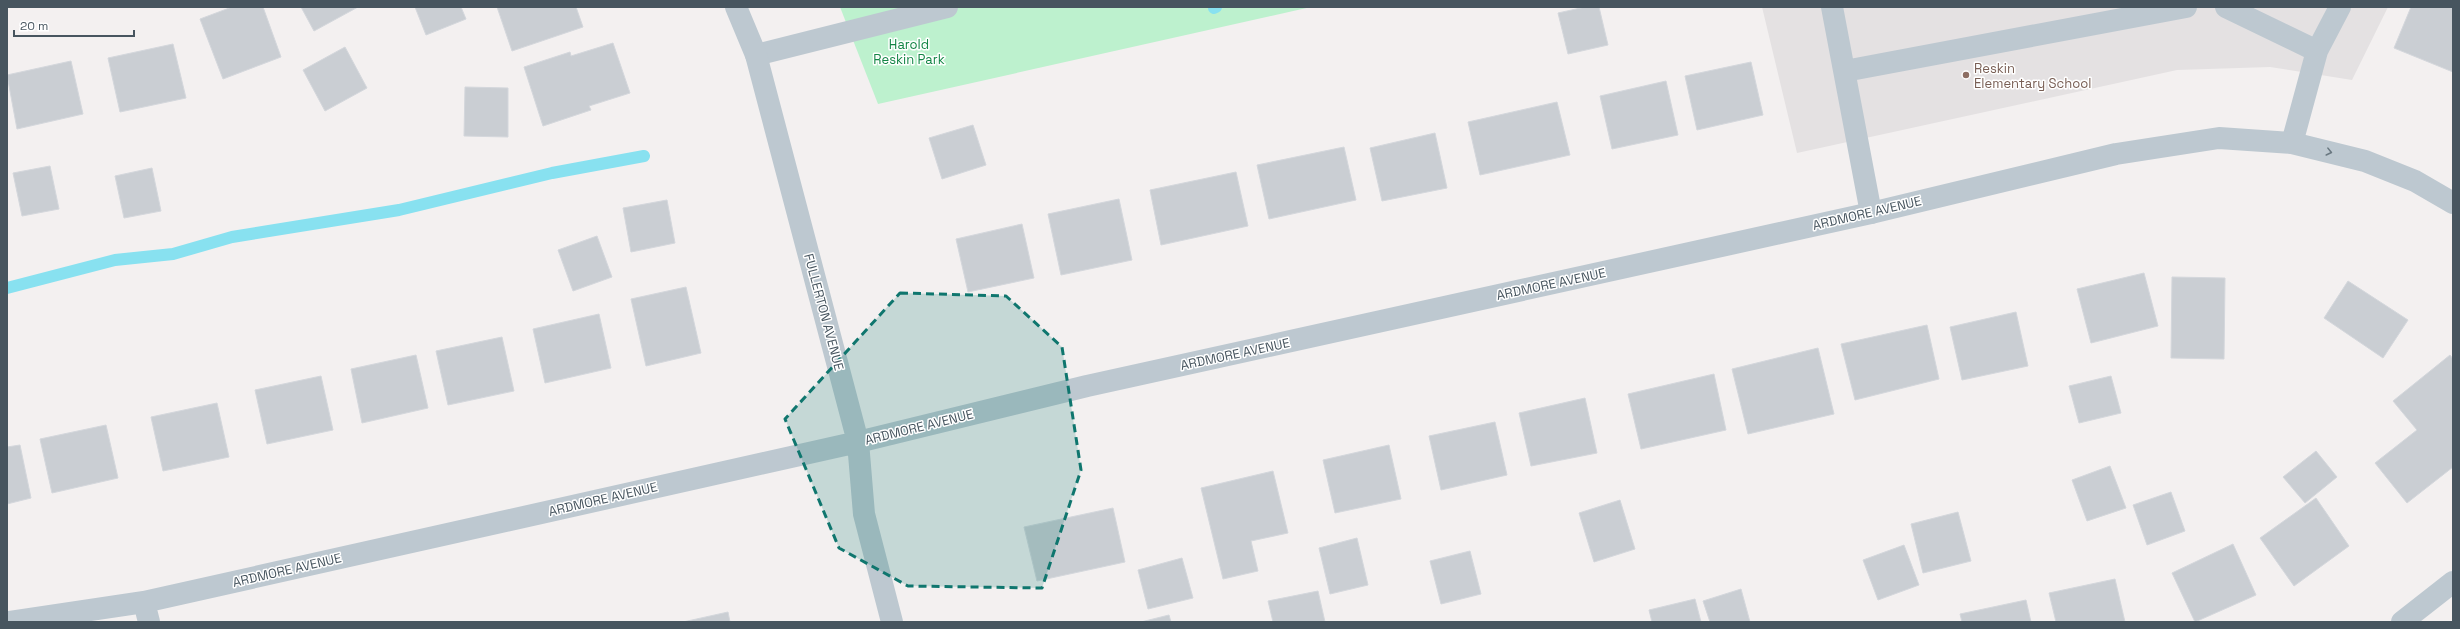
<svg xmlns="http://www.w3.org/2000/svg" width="2460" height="629" font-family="'Space Grotesk',sans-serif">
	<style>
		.education { fill: #e4e1e2 }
		.green { fill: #bdf1ce }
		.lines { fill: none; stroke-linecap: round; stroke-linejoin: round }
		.stream { stroke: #88e1f0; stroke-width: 12 }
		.building { fill: #caced3; stroke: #d4d7dc }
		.lane { stroke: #bdc8d0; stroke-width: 22 }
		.street { stroke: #bdc8d0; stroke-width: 22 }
		.oneway { stroke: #6a7881 }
		.marked { fill: #0f766e; fill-opacity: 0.2; stroke: #0f766e; stroke-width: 3; stroke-dasharray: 8 5; stroke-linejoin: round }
		.education-dot { fill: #8d6e63; stroke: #fff; stroke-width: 1.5 }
		.labels { text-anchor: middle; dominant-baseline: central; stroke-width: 3; stroke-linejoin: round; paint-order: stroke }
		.park-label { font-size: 13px; fill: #138545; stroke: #fff }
		.education-label { font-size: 13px; fill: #785e54; stroke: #fff; text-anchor: start }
		.street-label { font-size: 13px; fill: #47555f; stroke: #fff }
	</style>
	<rect width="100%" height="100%" fill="#f3f0f0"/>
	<!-- education -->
	<path class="education" d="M1762 7H2388L2352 80 2270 67 2177 70 1797 153Z"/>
	<!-- green -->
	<path class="green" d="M840 7H1311L878 104Z"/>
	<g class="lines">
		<!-- stream -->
		<path class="stream" d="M1214 8 1216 7
			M7 288 115 260 173 254 232 237 399 210 552 173 644 156"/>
	</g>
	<!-- building -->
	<path class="building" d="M232 7H263L281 57 223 79 200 19Z
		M301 7H358L314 31Z
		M415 7H461L466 19 426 35Z
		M497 7H576L583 27 512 51Z
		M1585 7H1599L1608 45 1568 54 1558 13Z
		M2411 7H2453V72L2394 48Z
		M613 43 630 93 589 106 591 110 543 126 524 67 570 52 571 56Z
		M173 44 186 98 120 112 108 58Z
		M345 47 367 88 325 111 303 70Z
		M71 61 83 114 17 129 7 75Z
		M1751 62 1763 115 1697 130 1685 76Z
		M1666 81 1678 135 1612 149 1600 96Z
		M465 87 508 88V137L464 136Z
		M1557 102 1570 155 1480 175 1468 122Z
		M973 125 986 165 942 179 929 138Z
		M1435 133 1447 188 1382 201 1370 148Z
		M1344 147 1356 200 1269 219 1257 165Z
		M50 166 59 209 22 216 13 173Z
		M152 168 161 211 124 218 115 176Z
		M1236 172 1248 226 1161 245 1150 190Z
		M1119 199 1132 260 1061 275 1048 214Z
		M667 200 675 243 631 252 623 208Z
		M1022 224 1034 278 968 292 956 239Z
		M597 236 612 277 573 291 558 250Z
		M2144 273 2158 326 2091 343 2077 289Z
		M2172 277 2225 278 2224 359 2171 358Z
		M2348 281 2408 320 2383 358 2324 318Z
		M686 287 701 353 646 366 631 299Z
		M2016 312 2028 366 1962 380 1950 327Z
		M599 314 611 368 545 383 533 329Z
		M1927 325 1939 379 1855 400 1841 344Z
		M502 337 514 391 448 405 436 351Z
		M1818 348 1834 414 1748 434 1732 369Z
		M416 355 428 408 362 423 351 369Z
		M2450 355 2453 359V467L2407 503 2375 463 2417 430 2393 401Z
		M1714 374 1726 430 1641 449 1628 394Z
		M321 376 333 430 267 444 255 390Z
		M2111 376 2121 413 2079 423 2069 386Z
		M1585 398 1597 453 1531 466 1519 413Z
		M217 403 229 457 163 471 151 417Z
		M1495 422 1507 475 1441 490 1429 436Z
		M106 425 118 478 52 493 40 439Z
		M20 445 31 498 7 504V447Z
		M1389 445 1401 499 1335 513 1323 460Z
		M2316 451 2337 477 2305 503 2283 477Z
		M2110 466 2126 508 2087 521 2072 480Z
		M1273 471 1288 533 1251 541 1258 571 1223 579 1201 488Z
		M2171 492 2185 531 2147 545 2133 505Z
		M2316 498 2349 546 2294 586 2260 538Z
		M1620 500 1635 549 1594 562 1579 513Z
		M1113 508 1125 562 1037 581 1024 527Z
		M1958 512 1971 561 1923 573 1911 524Z
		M1357 538 1368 585 1330 594 1319 548Z
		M2233 544 2256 595 2195 622 2172 573Z
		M1904 545 1919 585 1878 600 1863 560Z
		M1470 551 1481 594 1441 604 1430 561Z
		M1182 558 1193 598 1148 609 1138 570Z
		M2115 579 2125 622H2056L2049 593Z
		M1741 589 1750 622H1710L1703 601Z
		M1318 591 1325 622H1273L1268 601Z
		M1695 599 1701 622H1652L1649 610Z
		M2026 600 2031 622H1962L1960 614Z
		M728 612 730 622H683Z
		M1169 615 1171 622H1141Z"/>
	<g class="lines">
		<!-- lane -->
		<path class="lane" d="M1832 7 1871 213
			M2226 7 2317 51 2292 143
			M2317 51 2340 7
			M756 55 947 7
			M1845 71 2186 7"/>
		<!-- street -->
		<path class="street" d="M736 7 756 55 858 442 864 514 892 622
			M144 602 149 622
			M10 622 144 602 858 442 1087 386 1871 213 2116 154 2219 138 2292 143 2365 161 2415 181 2453 203
			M2402 622 2453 582"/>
	</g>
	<!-- one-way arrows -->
	<defs><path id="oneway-chevron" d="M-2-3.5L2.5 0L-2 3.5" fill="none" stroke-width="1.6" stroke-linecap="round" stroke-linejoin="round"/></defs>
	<use class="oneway" href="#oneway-chevron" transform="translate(2329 152) rotate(14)"/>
	<!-- marked area -->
	<path class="marked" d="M900 293 1006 296 1062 347 1081 470 1042 588 908 586 839 548 785 419Z"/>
	<!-- markers -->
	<circle class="education-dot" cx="1966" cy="75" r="4"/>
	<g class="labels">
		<!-- park labels -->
		<g class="park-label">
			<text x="909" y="44">Harold<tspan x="909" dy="15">Reskin Park</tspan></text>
		</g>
		<!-- education labels -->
		<g class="education-label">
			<text x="1974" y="68">Reskin<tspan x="1974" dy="15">Elementary School</tspan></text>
		</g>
		<!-- street labels -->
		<g class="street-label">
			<text transform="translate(1867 213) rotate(-13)">ARDMORE AVENUE</text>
			<text transform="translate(1551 284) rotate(-12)">ARDMORE AVENUE</text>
			<text transform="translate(824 312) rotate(75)">FULLERTON AVENUE</text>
			<text transform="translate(1235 354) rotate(-12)">ARDMORE AVENUE</text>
			<text transform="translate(919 427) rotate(-14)">ARDMORE AVENUE</text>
			<text transform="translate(603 499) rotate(-13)">ARDMORE AVENUE</text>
			<text transform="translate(287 570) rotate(-13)">ARDMORE AVENUE</text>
		</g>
	</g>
	<!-- border -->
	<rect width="2460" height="629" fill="none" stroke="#47555f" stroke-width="16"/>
	<!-- scale -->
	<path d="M14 30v6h120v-6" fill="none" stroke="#47555f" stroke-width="2"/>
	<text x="20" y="30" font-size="12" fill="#47555f" stroke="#ffffff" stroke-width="3" paint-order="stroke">20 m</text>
</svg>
